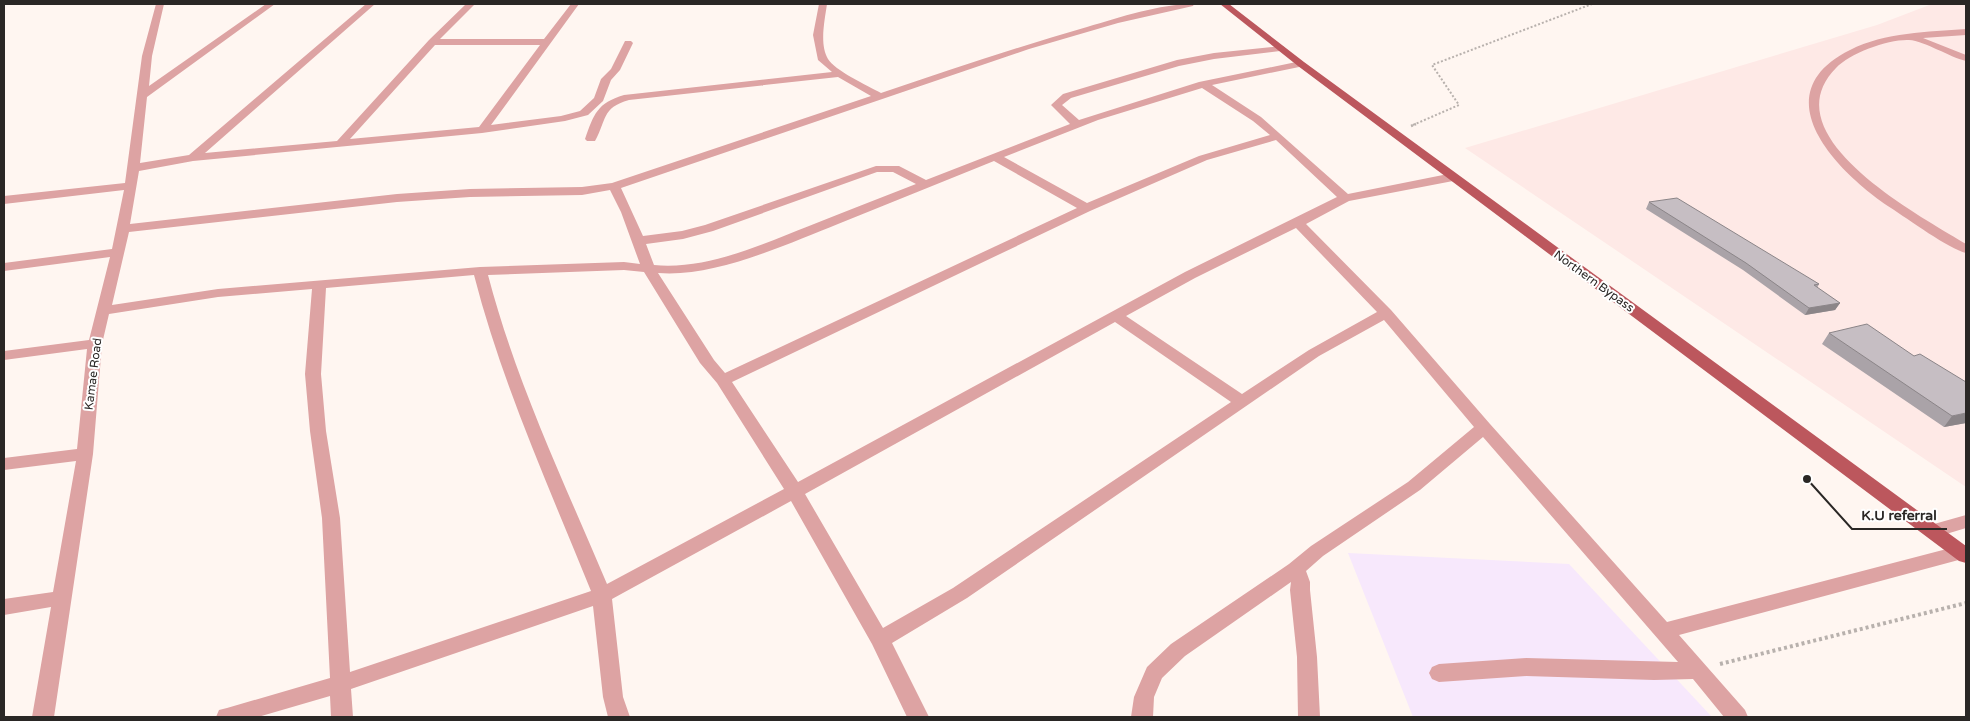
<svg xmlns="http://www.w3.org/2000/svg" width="1970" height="721" font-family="'Varela Round',sans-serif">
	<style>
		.industrial { fill: #f7e8fc }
		.medical { fill: #fee9e6 }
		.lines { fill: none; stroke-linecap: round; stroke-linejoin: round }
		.path-far2 { stroke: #b8b1ad; stroke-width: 2; stroke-dasharray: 2 2; stroke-linecap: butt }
		.path-far1 { stroke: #b8b1ad; stroke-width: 2.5; stroke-dasharray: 2 2; stroke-linecap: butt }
		.path { stroke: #b8b1ad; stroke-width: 4; stroke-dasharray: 3 3; stroke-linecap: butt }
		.minor { fill: #dda3a3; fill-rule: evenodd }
		.major { fill: #bc575d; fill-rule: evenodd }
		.wall { fill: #aaa3a8 }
		.shaded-wall { fill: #8b8588 }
		.building { fill: #c6bec3; stroke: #8b8588 }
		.labels { text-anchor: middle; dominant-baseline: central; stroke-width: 4; stroke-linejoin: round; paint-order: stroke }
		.street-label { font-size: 12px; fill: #2a2725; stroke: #fff }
		.leader { fill: none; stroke: #2a2725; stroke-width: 2 }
		.callout-dot { fill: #2a2725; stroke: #fff; stroke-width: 2 }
		.callout-label { font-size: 14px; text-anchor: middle; font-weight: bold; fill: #2a2725; stroke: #fff; stroke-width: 4; stroke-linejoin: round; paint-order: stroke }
	</style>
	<rect width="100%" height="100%" fill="#fff6f1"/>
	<!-- industrial -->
	<path class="industrial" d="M1348 553 1569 564 1712 717H1413Z"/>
	<!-- medical -->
	<path class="medical" d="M1932 4H1966V487L1465 148 1877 25Z"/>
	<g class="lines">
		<!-- path-far2 -->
		<path class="path-far2" d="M1413 125 1459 105 1432 65 1592 4"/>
		<!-- path-far1 -->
		<path class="path-far1" d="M1411 126 1416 124"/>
		<!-- path -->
		<path class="path" d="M1720 664 1966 603"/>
		<!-- minor -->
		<path class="minor" d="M156 4H164L152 56 149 86 266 4H275L147 97 140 163 189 155 366 4H375L205 153 337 141 429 40 466 4H475L440 39H544L571 4H579L491 125 561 116 580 111 594 98 601 79 611 69 625 41H631L633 43 620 70 611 80 603 101 588 115 565 121 482 133 193 161 139 171 130 224 397 194 470 189 582 187 612 183 871 96 838 77 629 100C601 108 607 120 595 141H587L585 139C594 114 597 103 624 95L832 72 818 60 813 35 819 4H827C825 19 819 44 828 59 834 70 868 86 881 93 949 70 1017 47 1087 27 1121 17 1159 4 1194 4L1193 6 1118 23 1029 49 621 188 643 236 682 231 705 225 876 166H899L926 180 1070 124 1051 105 1063 94 1177 60 1214 53 1283 46 1285 48 1280 51 1214 59 1179 66 1071 98 1062 105 1079 120 1199 82 1301 61 1306 64 1304 66 1212 85 1261 117 1348 194 1453 173 1457 175 1459 177 1457 179 1453 181 1349 201 1306 224 1391 310 1490 424 1667 622 1962 545 1966 546V558L1679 635 1745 710 1748 717H1724L1693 679 1654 680 1526 676 1439 682 1432 679 1429 673 1432 667 1439 664 1526 658 1678 662 1483 437 1420 490 1323 556 1306 571 1310 582V590L1317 657 1320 717H1298L1297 657 1290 590 1291 582 1185 656 1162 678 1154 697 1153 717H1131L1134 697 1147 667 1171 644 1289 564 1311 546 1408 482 1474 427 1384 320 1319 356 967 598 892 643 929 717H907L872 644 791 501 612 599 623 697 630 717H608L603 697 593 606 351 689 353 717H331L330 696 258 717H216L219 710 227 708 330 678 322 518 310 431 305 374 312 289 218 297 109 314 102 344 93 454 54 717H32L51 607 4 615V599L53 592 76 461 4 470V458L77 449 87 349 4 360V351L89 340 110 257 4 271V263L112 249 124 190 4 204V196L125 183 142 56ZM435 45H540L479 127 350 139ZM1202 88 1253 121 1270 135 1199 156 1087 203 1004 157 1098 120ZM1276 140 1337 197 1185 272 798 482 732 382 1090 211 1207 160ZM994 161 1077 208 725 373 714 360 658 273C714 278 787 244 838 224 890 203 942 182 994 161ZM877 172H893L916 184C880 198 844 212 809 226 760 245 707 270 654 265L646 244 683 239 713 231ZM610 190 621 212 640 264 624 262 480 267 218 289 112 305 129 232 397 202 470 197 582 195ZM1296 228 1377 312 1309 350 1242 394 1126 316 1195 278ZM624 270 644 272 700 363 717 383 784 489 607 584C564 482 516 382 488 275ZM474 275C502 384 549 487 591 591L350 672 340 518 326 431 321 374 326 288ZM1115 322 1231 402 953 588 883 628 805 494Z
			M1966 29V35L1923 38 1966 55V61C1949 57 1925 41 1909 40 1889 39 1850 53 1836 68 1769 136 1920 216 1966 244V253C1949 249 1908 219 1891 208 1838 173 1760 95 1850 50 1885 32 1928 32 1966 29Z
			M1966 515V528L1933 538 1927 536 1924 531 1927 526Z"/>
		<!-- major -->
		<path class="major" d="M1220 4H1229L1304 62 1966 546V563L1959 561 1298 66Z"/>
	</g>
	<!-- wall -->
	<path class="wall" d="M1649 202 1819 284 1817 288 1840 303 1835 310 1805 315 1743 270 1646 209Z
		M1829 333 1966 423 1944 427 1822 344Z"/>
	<!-- shaded-wall -->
	<path class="shaded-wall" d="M1840 303 1835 310 1805 315 1809 308Z
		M1966 413V423L1944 427 1952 416Z"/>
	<!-- building -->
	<path class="building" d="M1677 198 1819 284 1814 285 1840 303 1809 308 1746 263 1649 202Z
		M1867 324 1914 356 1920 354 1966 382V413L1952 416 1829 333Z"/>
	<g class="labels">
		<!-- street labels -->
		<g class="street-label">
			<text transform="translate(1594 281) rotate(36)">Northern Bypass</text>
			<text transform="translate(93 374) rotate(-83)">Kamae Road</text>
		</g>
	</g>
	<!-- callouts -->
	<path class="leader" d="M1807 479L1852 529H1947"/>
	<circle class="callout-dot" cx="1807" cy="479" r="5"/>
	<g class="callout-label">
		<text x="1899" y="520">K.U referral</text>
	</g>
	<!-- border -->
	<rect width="1970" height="721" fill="none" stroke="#2a2725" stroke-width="10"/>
</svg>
